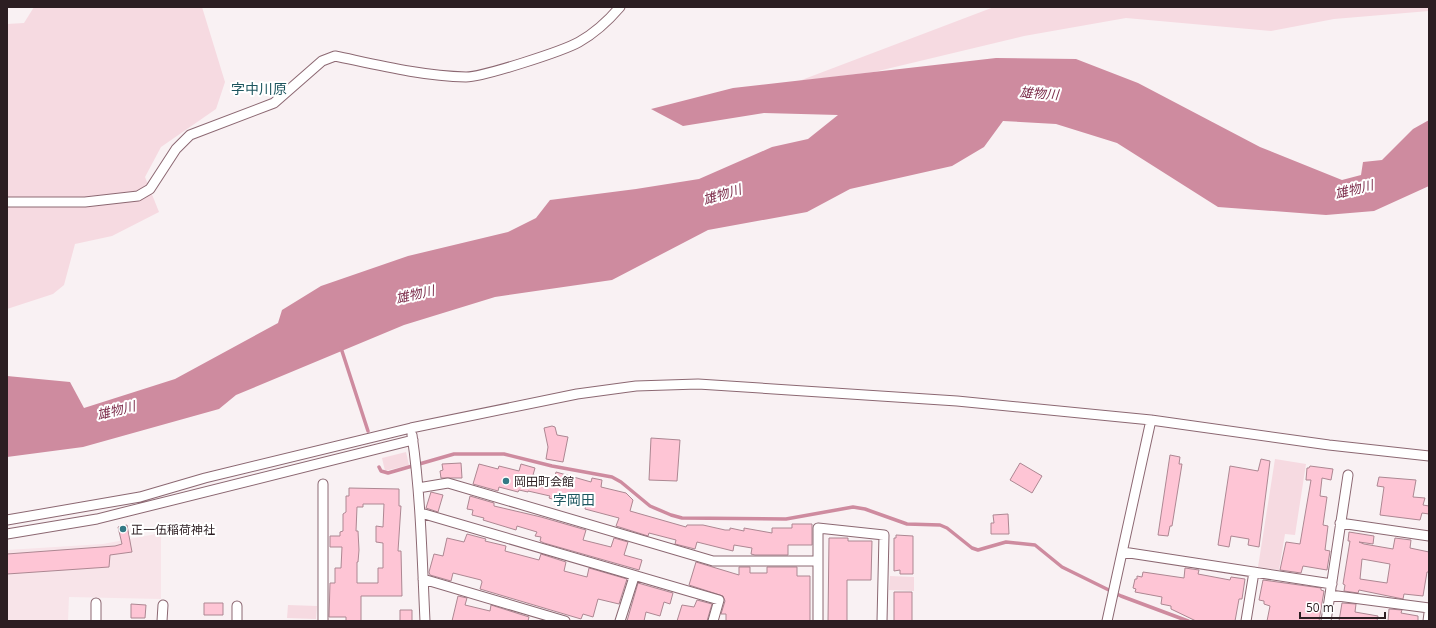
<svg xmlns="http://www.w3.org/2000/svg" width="1436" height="628" font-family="'Open Sans','Noto Sans JP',sans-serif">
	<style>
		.built { fill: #f8e4e9 }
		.green { fill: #f6dae1 }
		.water { fill: #ce8b9f }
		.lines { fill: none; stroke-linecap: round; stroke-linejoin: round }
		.stream { stroke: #ce8b9f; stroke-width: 3.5 }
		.building { fill: #fec5d5; stroke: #ad8792; fill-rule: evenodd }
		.street-casing { stroke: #8c6872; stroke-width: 11 }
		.street { stroke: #fff; stroke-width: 9 }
		.poi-dot { fill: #337985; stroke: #fff; stroke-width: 1.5 }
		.labels { text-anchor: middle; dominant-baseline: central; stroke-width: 4; stroke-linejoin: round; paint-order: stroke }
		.poi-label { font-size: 12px; fill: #2c1e22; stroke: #fff; text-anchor: start }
		.water-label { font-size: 13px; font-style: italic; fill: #7d2d4b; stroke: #fff }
		.quarter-label { font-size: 14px; fill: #1d565f; stroke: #fff }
	</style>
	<rect width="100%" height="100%" fill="#f9f1f3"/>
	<!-- built -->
	<path class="built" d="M161 533V599L69 597 68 621H7V550L103 544Z"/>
	<!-- green -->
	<path class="green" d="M34 7H202L225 82 216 109 161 147 145 177 159 212 112 236 75 244 64 285 53 294 7 309V24L24 23Z
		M994 7H1429V11L1334 19 1271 31 1126 18 1024 36 874 72 799 81Z
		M406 452 409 465 385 471 382 458Z
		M1275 459 1306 464 1295 535 1285 534 1279 570 1258 567Z
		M890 576 914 577V591L889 590Z
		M288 605 317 606 316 619 287 618Z"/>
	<!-- water -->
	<path class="water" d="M996 58 1076 59 1138 83 1260 147 1342 180 1361 175 1363 162 1382 160 1413 129 1429 120V186L1374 211 1326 215 1218 207 1117 143 1056 124 1003 121 984 147 952 166 850 189 807 212 708 230 612 280 495 297 404 325 236 395 219 409 83 447 7 457V376L70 382 84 408 175 379 278 323 282 310 321 286 408 256 508 232 536 218 550 200 636 189 699 179 772 147 808 139 838 115 764 113 683 126 651 109 733 88Z"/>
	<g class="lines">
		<!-- stream -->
		<path class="stream" d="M341 348 368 431
			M379 467 381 471 388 473 454 454H504L552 466 612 477 621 482 650 506 671 515 682 518 786 519 853 507 865 509 907 524 940 525 947 528 972 548 978 550 1006 542 1035 545 1062 567 1121 596 1188 621"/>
	</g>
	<!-- building -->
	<path class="building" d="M552 426 555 427 557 435 568 437 563 462 546 459 548 447 544 428Z
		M651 438 680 440 677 481 649 480Z
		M1170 455 1180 457 1179 464H1182L1172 526H1170L1168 536 1158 535Z
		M1261 459 1270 461 1259 547 1248 545 1249 539 1231 536 1229 547 1218 545 1230 466 1258 471Z
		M461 463 462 478H441L440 471 443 470 442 464Z
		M1020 463 1042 476 1032 493 1010 480Z
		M479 464 498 469 499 466 519 471 521 464 535 468 533 475 554 480 556 472 591 482 592 478 602 480 601 487 626 493 633 500 630 511 686 527 687 525H703L725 530H730V528L744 531V528L772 533V528H792V524H812V545H788V555H755L751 554 752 548 734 545 733 551 697 542 695 549 675 544 676 540 649 533 648 536 616 526 619 518 585 509 586 503 563 497 562 502 549 498 550 496 528 491V492L519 490 518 492 499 487 498 491 473 484Z
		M1310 466 1333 469 1331 480 1322 478 1320 496 1327 497 1323 525 1328 526 1325 550 1330 551 1327 570 1303 566 1301 573 1280 570 1286 542 1300 544 1311 480H1306L1307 468H1309Z
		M1379 477 1416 480 1413 497 1425 498 1423 505 1429 506V514L1422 513 1420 520 1380 515 1384 487 1377 486Z
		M349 488 399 489V506H401L398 551H401L402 596H361V621H346V617H329L330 583H335V568H341L342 547H330V536H340V532L343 531V514L346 512V496H349ZM363 504H384L383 527 376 526V542L383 543V568H378V583H357V562H358L359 550 358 531H356L357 507H363Z
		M431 492 443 495 438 512 426 508Z
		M470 496 494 503V506L541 517 586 530 583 540 611 547 614 538 628 542 624 555 642 560 639 570 544 543 540 541 541 537 535 536 537 532 517 526 516 530 483 520 484 518 472 515 473 510 467 509Z
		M1008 514 1009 534H991V523H994L993 515Z
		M127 525 132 552 110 555 109 567 7 574V554L115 546 122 544 118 527Z
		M1349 532 1374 536 1373 544 1359 542 1364 544 1393 549 1395 538 1411 540 1410 548 1429 552V572H1427L1423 596 1404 594 1403 599 1359 590 1358 593 1344 591 1345 585 1343 584 1350 541H1348ZM1362 559 1390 564 1387 583 1360 579Z
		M467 534 486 539 485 541 506 546 505 551 539 560 541 554 566 562 564 571 587 577 589 568 627 579 619 604 598 599 593 617 583 614 581 619 480 589 482 582 481 580 453 573 451 581 430 575 429 572 434 554 443 556 447 538 464 542Z
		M896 535 913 536V574H900V570L894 571V538H896Z
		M829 538H848V541H872L871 580H847V621H828Z
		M696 562 739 575V567H750V573H767V567H797V576H810V621H726V614H721L725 601 723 596 689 585Z
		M1185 568 1199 570 1198 574 1230 580 1231 577 1245 579 1242 599H1239L1235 621H1196L1171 609V606L1161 604 1162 597 1135 592 1136 589 1133 588 1135 579H1137V576L1142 577 1143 572 1184 578Z
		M1263 580 1321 588V590L1324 591 1319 621H1267L1270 606 1264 604V601L1259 600Z
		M638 583 673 593 670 604 664 602 660 616 646 612 644 621H627Z
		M894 592H912V621H894Z
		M458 596 467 598 465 605 490 611 491 605 529 617 528 621H452Z
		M697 600 712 604 707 621H677L682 605 694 607Z
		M204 603H223V615H204Z
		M1342 603 1356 604 1355 612 1378 616 1377 621H1339Z
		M131 604 146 605 145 618H131Z
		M1389 609 1402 610 1401 613 1418 616V621H1388Z
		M400 610H412V621H400Z"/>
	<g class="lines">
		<!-- street casing -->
		<g class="street-casing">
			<path id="street" d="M7 202H85L138 196 150 189 176 149 190 135 274 103 322 61 335 56C378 65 422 76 466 77 483 77 563 51 579 42 595 33 608 21 620 7
				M412 435C421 497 422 559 425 621
				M418 488 448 483 713 561H817
				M421 513 719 600 713 621
				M7 520 140 497 205 478 411 428 577 394 636 386 698 384 957 401 1151 420 1329 445 1429 456
				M1340 523 1429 536
				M7 534 97 519 413 440
				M1123 552 1332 584
				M423 579 565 621
				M1330 595 1429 608
				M96 621V603
				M162 621 163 605
				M237 621V606
				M323 621V484
				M620 621 634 577
				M818 621V528L884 535 882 621
				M1107 621 1151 420
				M1246 621 1254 572
				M1326 621 1348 475
				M1428 621 1429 613"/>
		</g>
		<!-- street -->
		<use href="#street" class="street"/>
	</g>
	<!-- markers -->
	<g class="poi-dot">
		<circle cx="506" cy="481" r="4"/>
		<circle cx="123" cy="529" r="4"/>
	</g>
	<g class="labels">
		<!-- poi labels -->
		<g class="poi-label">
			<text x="514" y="481">岡田町会館</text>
			<text x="131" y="529">正一伍稲荷神社</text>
		</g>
		<!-- water labels -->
		<g class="water-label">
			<text transform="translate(1039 93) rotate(4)">雄物川</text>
			<text transform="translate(1354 189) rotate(-14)">雄物川</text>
			<text transform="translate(722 194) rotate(-17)">雄物川</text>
			<text transform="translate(415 294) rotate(-13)">雄物川</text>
			<text transform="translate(116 410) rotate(-14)">雄物川</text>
		</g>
		<!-- quarter labels -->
		<g class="quarter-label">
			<text x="259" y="88">字中川原</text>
			<text x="574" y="499">字岡田</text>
		</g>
	</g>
	<!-- border -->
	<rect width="1436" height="628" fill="none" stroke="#2c1e22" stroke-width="16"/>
	<!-- scale -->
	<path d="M1300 612v6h85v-6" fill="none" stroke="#2c1e22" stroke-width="2"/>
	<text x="1306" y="612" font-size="12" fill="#2c1e22" stroke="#ffffff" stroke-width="3" paint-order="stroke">50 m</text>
</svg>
